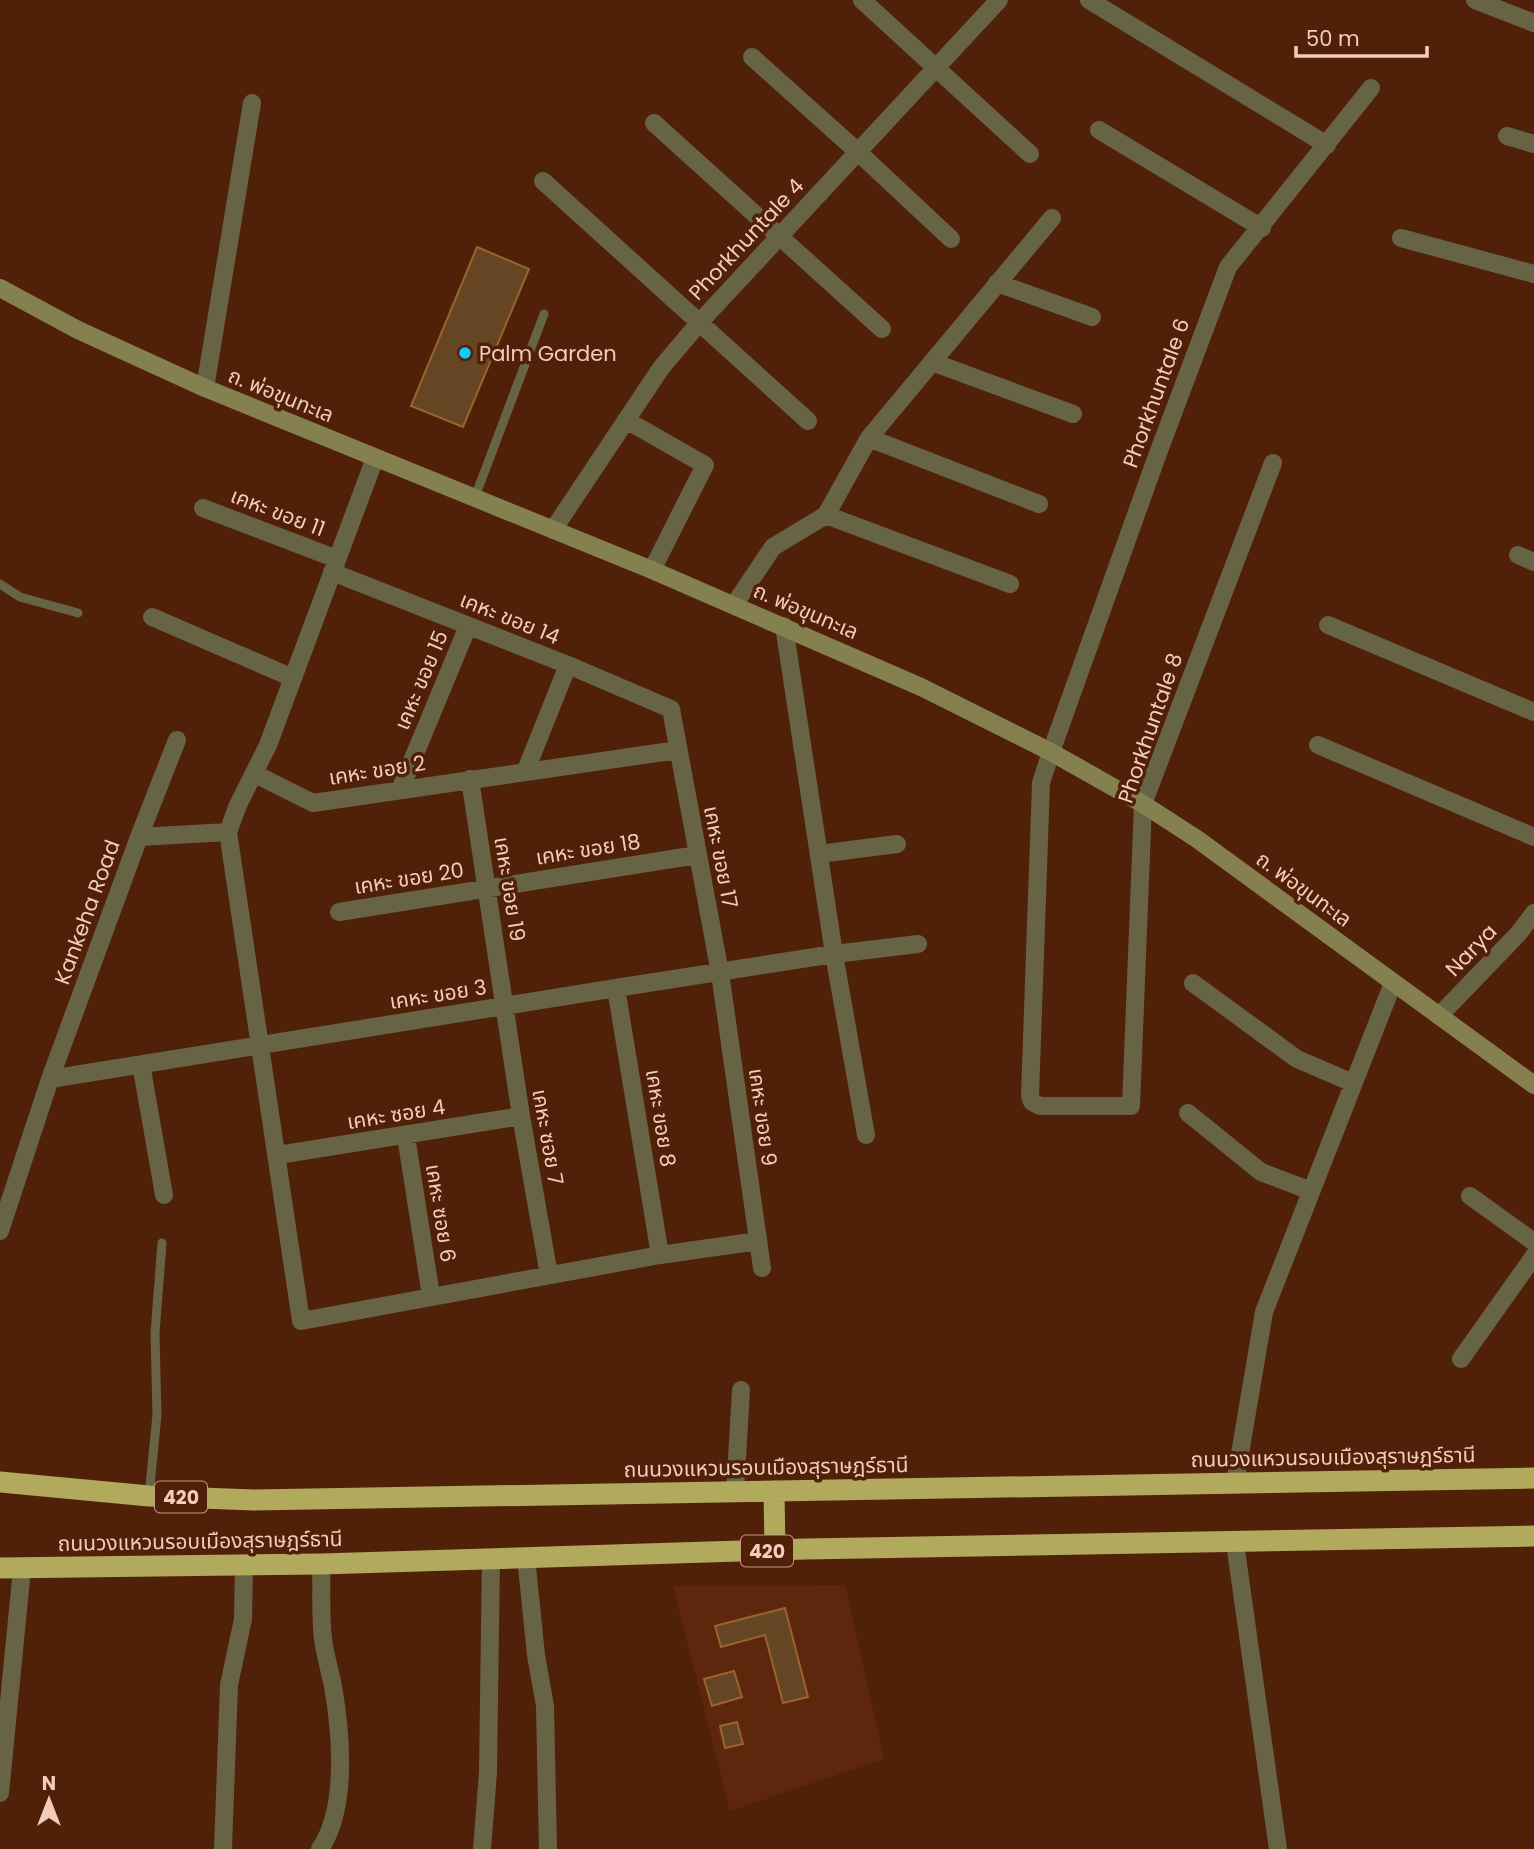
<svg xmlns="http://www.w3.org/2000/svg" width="1534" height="1849" font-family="Poppins,'Noto Sans Thai',sans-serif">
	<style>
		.built { fill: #5e270d }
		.building { fill: #664525; stroke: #9a642c; stroke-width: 2 }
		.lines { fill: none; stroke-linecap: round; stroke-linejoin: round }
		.lane { stroke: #676446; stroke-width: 9 }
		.street { stroke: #676446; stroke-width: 18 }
		.secondary { stroke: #85804f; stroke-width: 18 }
		.highway { stroke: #b1a95b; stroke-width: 21 }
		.poi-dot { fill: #0fcafa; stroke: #512009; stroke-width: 2.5 }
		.labels { text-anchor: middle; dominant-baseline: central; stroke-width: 7; stroke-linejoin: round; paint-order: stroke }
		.shield { fill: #512009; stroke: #c39886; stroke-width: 2 }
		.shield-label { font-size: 19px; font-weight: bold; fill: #f4ccbc }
		.street-label { font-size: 21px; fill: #f4ccbc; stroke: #512009 }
		.poi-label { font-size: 21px; fill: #f4ccbc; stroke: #512009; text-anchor: start }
	</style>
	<rect width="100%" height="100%" fill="#512009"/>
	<!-- built -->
	<path class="built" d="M845 1585 884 1759 730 1811 673 1586Z"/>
	<!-- building -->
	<path class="building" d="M477 247 529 269 463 427 411 406Z
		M785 1608 808 1697 783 1703 765 1635 721 1647 715 1626Z
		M734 1671 742 1697 712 1706 704 1679Z
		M737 1722 743 1744 725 1748 720 1726Z"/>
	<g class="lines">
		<!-- lane -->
		<path class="lane" d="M475 497 544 314
			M0 584 20 597 78 613
			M149 1496 157 1415 155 1333 162 1243"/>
		<!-- street -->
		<path class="street" d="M862 0 1030 154
			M1089 0 1327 145
			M1475 0 1534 23
			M752 57 858 152 951 239
			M654 123 882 329
			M1099 130 1262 228
			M1507 136 1534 144
			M543 181 808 421
			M1401 238 1534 274
			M997 283 1092 317
			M932 362 1073 414
			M205 388 252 103
			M626 420 705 465 652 570
			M869 438 1039 504
			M375 458 268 745 238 805 228 832 301 1321 660 1255 758 1241
			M1273 463 1143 804 1131 1106H1040L1032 1102 1030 1096 1041 783 1051 752 1157 456 1228 267 1371 88
			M203 508 337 559
			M826 515 1010 584
			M553 530 661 368 699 323 999 0
			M1518 555 1534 562
			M332 572 568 665 671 709 720 973 762 1268
			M734 605 773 547 826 515 869 438 1052 218
			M152 617 293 678
			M1328 625 1534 712
			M784 626 834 954 866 1135
			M1318 745 1534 837
			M526 770 568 665
			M255 774 313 803 678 750
			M470 779 521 1116 549 1275
			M400 790 468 626
			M139 837 177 740
			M819 854 897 844
			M339 912 697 855
			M1193 983 1297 1059 1353 1083
			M616 988 660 1255
			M1439 1016 1518 934 1534 913
			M141 1064 164 1195
			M50 1079 616 988 834 954 918 944
			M1188 1113 1261 1172 1311 1191
			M406 1136 431 1296
			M278 1155 521 1116
			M1470 1196 1534 1242
			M0 1231 50 1079 139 837 228 832
			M1461 1359 1534 1256
			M1235 1483 1264 1312 1393 983
			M735 1492 741 1390
			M1235 1543 1278 1849
			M526 1557 536 1655 545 1706 548 1849
			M0 1793 22 1569
			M223 1849 229 1685 243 1619 244 1565
			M320 1849C348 1808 341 1733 333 1686 330 1671 325 1655 323 1639 320 1614 322 1589 321 1564
			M482 1849 488 1772 491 1558"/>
		<!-- secondary -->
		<path class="secondary" d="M0 288 78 330 205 388 652 570 921 687 1051 752 1143 804 1197 839 1534 1085"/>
		<!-- highway -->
		<path class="highway" d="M0 1482 149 1496 254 1500 1534 1478
			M774 1491 775 1551
			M0 1568 321 1564 806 1549 1534 1536"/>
	</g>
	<!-- markers -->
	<circle class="poi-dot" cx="465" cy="353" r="7"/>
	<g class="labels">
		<!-- shield labels -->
		<g class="shield">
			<rect x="155" y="1481.5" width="52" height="31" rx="5"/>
			<rect x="741" y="1535.5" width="52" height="31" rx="5"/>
		</g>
		<g class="shield-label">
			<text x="181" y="1497">420</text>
			<text x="767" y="1551">420</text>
		</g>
		<!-- street labels -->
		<g class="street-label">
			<text transform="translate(746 239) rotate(-47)">Phorkhuntale 4</text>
			<text transform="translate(1156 393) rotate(-70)">Phorkhuntale 6</text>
			<text transform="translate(281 395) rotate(22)">ถ. พ่อขุนทะเล</text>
			<text transform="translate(278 512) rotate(21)">เคหะ ขอย 11</text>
			<text transform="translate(806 611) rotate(23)">ถ. พ่อขุนทะเล</text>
			<text transform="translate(510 618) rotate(22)">เคหะ ขอย 14</text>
			<text transform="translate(421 680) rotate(-67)">เคหะ ขอย 15</text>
			<text transform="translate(1150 728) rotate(-71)">Phorkhuntale 8</text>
			<text transform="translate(377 770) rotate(-9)">เคหะ ขอย 2</text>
			<text transform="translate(588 849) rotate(-9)">เคหะ ขอย 18</text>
			<text transform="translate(721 857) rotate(79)">เคหะ ขอย 17</text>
			<text transform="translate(409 878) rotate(-9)">เคหะ ขอย 20</text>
			<text transform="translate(510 889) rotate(81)">เคหะ ขอย 19</text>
			<text transform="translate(1304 889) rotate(36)">ถ. พ่อขุนทะเล</text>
			<text transform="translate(87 912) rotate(-70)">Kankeha Road</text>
			<text transform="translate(1471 950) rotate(-46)">Narya</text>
			<text transform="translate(438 994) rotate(-9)">เคหะ ขอย 3</text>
			<text transform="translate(396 1114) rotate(-9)">เคหะ ซอย 4</text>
			<text transform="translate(763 1117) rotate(82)">เคหะ ขอย 9</text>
			<text transform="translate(661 1118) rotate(81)">เคหะ ขอย 8</text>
			<text transform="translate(548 1137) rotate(80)">เคหะ ซอย 7</text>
			<text transform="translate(441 1213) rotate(81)">เคหะ ซอย 6</text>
			<text transform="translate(1333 1457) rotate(-1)">ถนนวงแหวนรอบเมืองสุราษฎร์ธานี</text>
			<text transform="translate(766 1467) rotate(-1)">ถนนวงแหวนรอบเมืองสุราษฎร์ธานี</text>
			<text transform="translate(200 1541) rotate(-1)">ถนนวงแหวนรอบเมืองสุราษฎร์ธานี</text>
		</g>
		<!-- poi labels -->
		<g class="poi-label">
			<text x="479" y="353">Palm Garden</text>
		</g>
	</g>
	<!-- north arrow -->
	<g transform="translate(49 1800)" stroke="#512009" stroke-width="5" paint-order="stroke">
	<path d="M0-5L12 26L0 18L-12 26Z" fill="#f4ccbc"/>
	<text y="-10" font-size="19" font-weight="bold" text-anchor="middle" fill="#f4ccbc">N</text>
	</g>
	<!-- scale -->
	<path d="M1296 46v10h131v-10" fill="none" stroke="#f4ccbc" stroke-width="3.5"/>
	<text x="1306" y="46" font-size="21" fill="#f4ccbc" stroke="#512009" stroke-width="5" paint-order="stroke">50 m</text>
</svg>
